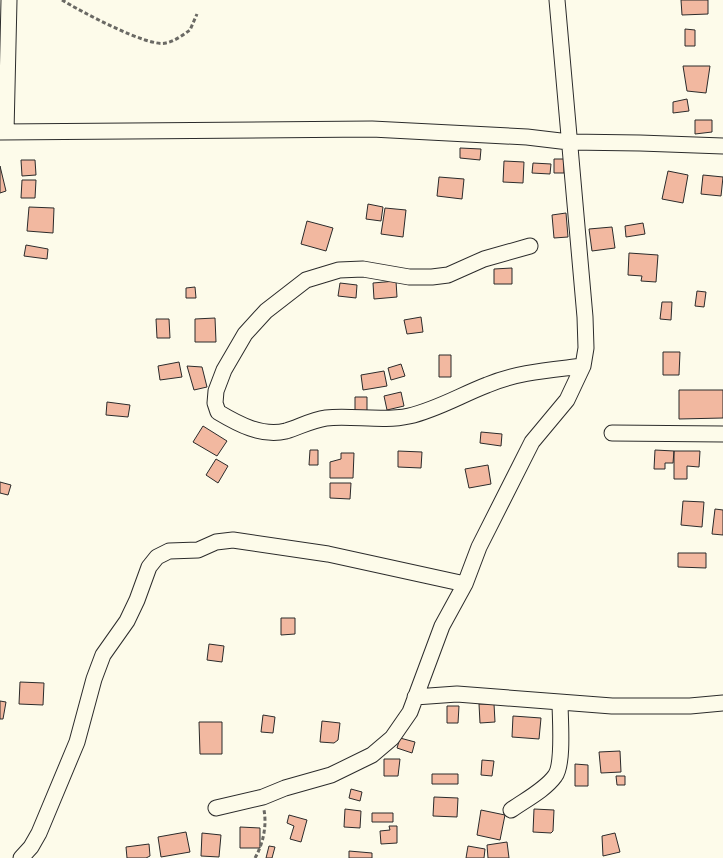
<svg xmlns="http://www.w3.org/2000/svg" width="723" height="858" font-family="Karla,sans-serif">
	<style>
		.building { fill: #f2b8a0; stroke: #2b2b2b }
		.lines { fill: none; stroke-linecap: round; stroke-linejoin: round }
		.street-casing { stroke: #2b2b2b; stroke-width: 17 }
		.path { stroke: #6a6964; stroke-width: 3; stroke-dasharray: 4 2.5; stroke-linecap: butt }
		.street { stroke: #fdfbea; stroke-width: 15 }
	</style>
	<rect width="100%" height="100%" fill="#fdfbea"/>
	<!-- building -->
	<path class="building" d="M681 0H708V14L682 15Z
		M685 29 695 30V46H685Z
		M683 66H710L706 93 687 91Z
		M687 99 689 111 673 113V102Z
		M695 120H712V132L695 134Z
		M460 148 481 149 480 160 460 158Z
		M554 159H564V173H554Z
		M21 160H35L36 175 22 176Z
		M504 161 524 162 523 183 503 182Z
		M533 163 551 164 550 174 532 173Z
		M0 166 6 191 0 193Z
		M668 171 688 175 683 203 662 199Z
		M703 175 723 177 721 196 701 194Z
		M439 177 464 179 462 199 437 196Z
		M22 180H36L35 198H21Z
		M368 204 383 207 381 221 366 219Z
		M29 207 54 208 53 233 27 231Z
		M385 208 406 210 403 237 381 234Z
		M566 213 568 237 554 238 552 215Z
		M307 221 333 228 326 251 301 244Z
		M643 223 645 234 626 237 625 226Z
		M612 227 615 248 592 251 589 229Z
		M26 245 48 249 47 259 24 256Z
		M629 253 658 255 656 282 641 281 642 276 628 275Z
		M512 268V284H494V269Z
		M396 281 397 297 374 299 373 283Z
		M340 283 357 285 356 298 338 296Z
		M195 287 196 298H186V288Z
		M697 291 706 292 704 307 695 306Z
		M662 302H672L671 320 660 319Z
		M421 317 423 332 407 334 404 320Z
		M215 318 216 342H195V319Z
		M156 319H169L170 338H157Z
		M663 352H680L679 375H663Z
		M439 355H451V377H439Z
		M179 362 182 377 160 380 158 366Z
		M401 364 405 376 391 380 388 368Z
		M187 366 202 367 207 387 194 390Z
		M384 371 387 386 363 390 361 375Z
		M679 390H723V418L679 419Z
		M401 392 404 406 387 410 384 396Z
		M355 397H367V412H355Z
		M107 402 130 405 128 417 106 415Z
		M203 426 227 441 217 456 193 442Z
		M481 432 502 434 501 446 480 443Z
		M310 450H318V465H309Z
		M655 450 674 451 673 463H665V469H654Z
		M398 451 422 452 421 468 398 467Z
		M674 451H700L699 467 687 466V479H674Z
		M341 453H354L353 478H330V462L341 459Z
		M216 459 228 466 218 483 206 475Z
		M488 465 491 484 469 488 465 469Z
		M0 482 11 485 8 495 0 493Z
		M330 483H351L350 499 330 498Z
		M683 501 704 502 702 527 681 525Z
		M715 509 723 510V535L712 534Z
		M678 553H706V568L678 567Z
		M281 618H295V634L281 635Z
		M209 644 224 646 222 662 207 660Z
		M20 682 44 683 43 705 19 704Z
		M0 701 6 702 3 719H0Z
		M479 704H494L495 722 480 723Z
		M447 706H459L458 723H447Z
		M263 715 275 717 273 733 261 732Z
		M513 716 541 718 539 739 512 737Z
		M322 721 340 723 338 740 334 743 320 742Z
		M199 722H222V754H200Z
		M400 738 415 742 412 753 397 748Z
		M620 751 621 772 601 773 599 752Z
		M384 759H400L398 776H384Z
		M482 760 494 761 492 776 481 775Z
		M575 764 588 765V786H575Z
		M432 774H458V784H432Z
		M616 776H625V785H617Z
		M351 789 362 792 360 801 349 798Z
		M434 797 458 798 457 817 433 816Z
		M345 809 361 811 360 828 344 827Z
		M534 809 554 810 553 831 551 833 533 832Z
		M481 810 505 815 500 840 477 835Z
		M372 813H393V822H372Z
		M289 815 307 820 301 842 290 839 294 826 287 823Z
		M389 826H397V843L381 844 380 831 390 830Z
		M240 827 260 828V848H240Z
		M186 832 190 852 161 857 158 837Z
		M202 833 221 835 219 857 201 856Z
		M615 833 620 852 603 856 602 836Z
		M507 842 509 858H488L487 845Z
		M149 844 150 856 146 858H127L126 847Z
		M269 846 275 847 272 858H266Z
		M468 846 485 849 484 858H466Z
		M349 851 372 853V858H349Z"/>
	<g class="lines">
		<!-- street casing -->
		<g class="street-casing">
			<path id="street" d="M0 132 372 129 527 137 569 142 640 143 723 146
				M6 132 9 0
				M530 246 484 259 448 275 432 277H409L363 269 339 270 306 280 266 311 245 334 224 370 216 391 215 403 218 412C238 424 262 437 286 431 299 427 312 420 326 418 352 415 383 422 409 416 436 410 461 395 487 385 517 372 551 370 583 366
				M612 433 723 434
				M415 697 457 694 612 706H690L723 703
				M216 808 263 797 285 788 331 775 372 755 392 738 410 712 442 626 465 584 479 547 532 442 567 400 583 366 586 348 585 317 557 0
				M511 810C525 800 545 790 555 776 564 764 560 718 560 702
				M21 858 31 847 39 833 77 742 94 679 103 655 127 621 137 600 149 567 157 557 169 551 198 550 216 542 233 540 328 554 465 584"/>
		</g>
		<!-- path -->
		<path class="path" d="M62 0C80 11 149 48 166 43 175 41 183 35 190 30L197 14
			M255 858C263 844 267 826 264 810"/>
		<!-- street -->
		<use href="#street" class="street"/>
	</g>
</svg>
